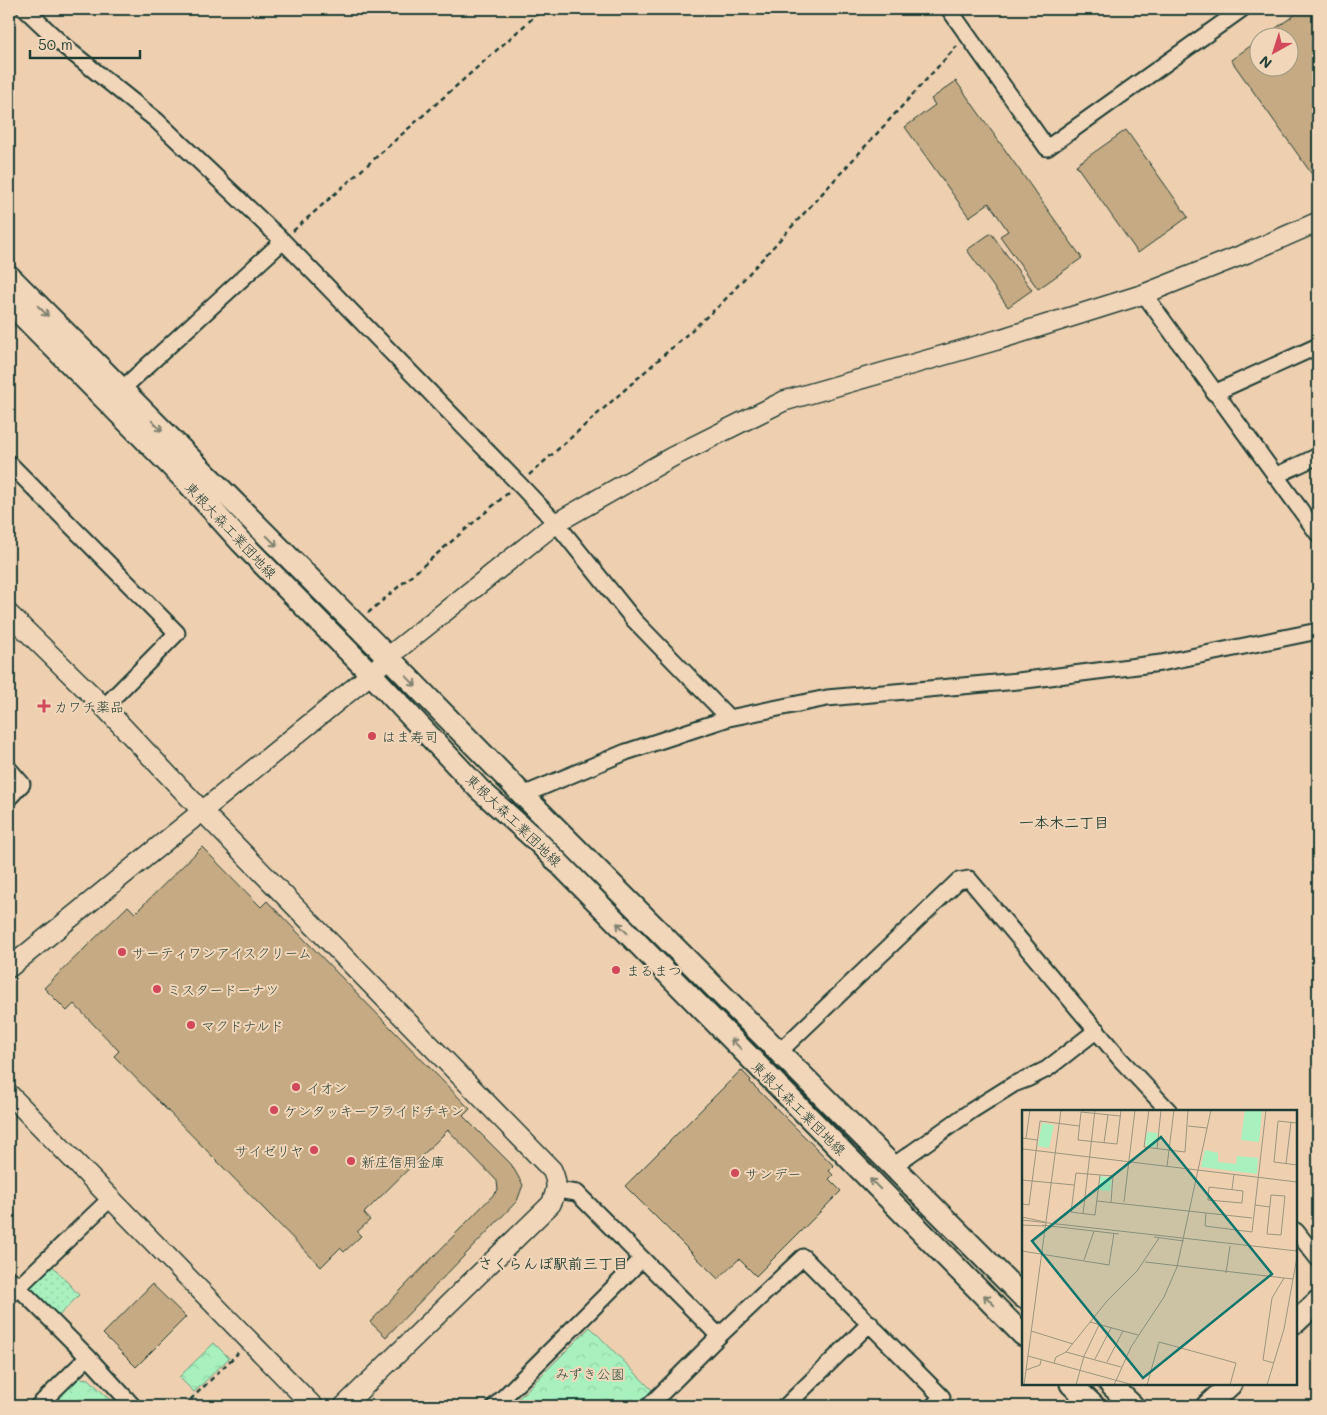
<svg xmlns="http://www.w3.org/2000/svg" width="1327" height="1415" font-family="Mali,'Klee One',sans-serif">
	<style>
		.grass { fill: url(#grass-dots); stroke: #64977a }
		.park { fill: url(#park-crowns); stroke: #64977a }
		.building { fill: #c6aa83; stroke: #1f3d34 }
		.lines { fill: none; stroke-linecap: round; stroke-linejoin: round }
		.minor-casing { stroke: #1f3d34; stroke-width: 19 }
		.tertiary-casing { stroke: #1f3d34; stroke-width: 22 }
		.secondary-casing { stroke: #1f3d34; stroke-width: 25 }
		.path { stroke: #1f3d34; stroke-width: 2.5; stroke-dasharray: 5 4; stroke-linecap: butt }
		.minor { stroke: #f2d6b9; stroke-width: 15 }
		.tertiary { stroke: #f2d6b9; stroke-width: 19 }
		.secondary { stroke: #f2d6b9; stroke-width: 21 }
		.oneway { stroke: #7e8270 }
		.poi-dot { fill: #d1495b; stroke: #f2d6b9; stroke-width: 2 }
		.labels { text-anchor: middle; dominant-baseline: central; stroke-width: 4; stroke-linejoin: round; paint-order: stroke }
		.street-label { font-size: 14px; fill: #1f3d34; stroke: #f2d6b9 }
		.poi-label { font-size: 14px; fill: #1f3d34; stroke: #f2d6b9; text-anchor: start }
		.park-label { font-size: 14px; fill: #2d4f42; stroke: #f2d6b9 }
		.neighbourhood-label { font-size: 15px; font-weight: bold; fill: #1f3d34; stroke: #f2d6b9 }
		.inset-road { fill: none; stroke: #9b957e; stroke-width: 1 }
		.view { fill: #0f766e; fill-opacity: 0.15; stroke: #0f766e; stroke-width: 2.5 }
		.inset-edge { fill: none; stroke: #1f3d34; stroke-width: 2.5 }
	</style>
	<defs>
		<pattern id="grass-dots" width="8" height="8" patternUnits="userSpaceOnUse" patternTransform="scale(1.25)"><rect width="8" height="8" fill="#a8f1bf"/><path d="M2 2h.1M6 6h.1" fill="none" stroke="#90d0a5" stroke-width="1.8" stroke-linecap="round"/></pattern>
		<pattern id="park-crowns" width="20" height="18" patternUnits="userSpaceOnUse" patternTransform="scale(1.25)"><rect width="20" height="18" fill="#a8f1bf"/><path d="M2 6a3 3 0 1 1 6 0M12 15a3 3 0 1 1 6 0" fill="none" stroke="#90d0a5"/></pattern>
	</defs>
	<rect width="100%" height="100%" fill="#eed0b0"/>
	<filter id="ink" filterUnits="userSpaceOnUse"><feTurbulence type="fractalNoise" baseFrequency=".02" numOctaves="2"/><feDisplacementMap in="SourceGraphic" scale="10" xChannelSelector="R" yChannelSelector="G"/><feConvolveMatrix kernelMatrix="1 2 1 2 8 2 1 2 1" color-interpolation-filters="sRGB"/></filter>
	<g filter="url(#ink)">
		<!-- grass -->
		<path class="grass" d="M47 1260 79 1295 53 1322 18 1287Z"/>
		<!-- park -->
		<path class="park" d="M590 1327 655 1393 641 1406H511Z
			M214 1343 229 1358 194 1392 179 1377Z
			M79 1378 89 1379 116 1406H50Z"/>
		<!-- building -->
		<path class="building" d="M1303 9H1311L1318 19V179L1316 180 1231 60 1260 39V68H1290V38H1262Z
			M956 81 1082 258 1038 289 1000 236 1008 231 989 203 969 217 905 127 935 105 931 99Z
			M1126 130 1188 217 1138 253 1076 165Z
			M991 233 1032 290 1008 307 967 250Z
			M202 847 261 907 267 901 470 1109 463 1116 511 1164 523 1185 517 1201 386 1337 370 1322 498 1190 497 1181 448 1130 364 1213 370 1220 357 1232 361 1236 344 1252 340 1248 321 1267 114 1056 119 1051 74 1004 67 1011 44 988 128 906 135 913Z
			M741 1070 751 1080 750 1082 834 1166 829 1171 833 1175 829 1179 841 1191 756 1276 739 1259 718 1279 625 1186Z
			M152 1284 186 1317 136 1367 103 1334Z"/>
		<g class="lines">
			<!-- minor casing -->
			<g class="minor-casing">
				<path id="minor" d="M25 9 65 47 156 120 283 241 519 484 556 523 634 620 729 718
					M949 9 1047 148 1242 9
					M1144 294 1318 534
					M121 390 283 241
					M1214 393 1318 346
					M9 463 177 633 104 707
					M1275 476 1318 456
					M9 769 22 784 9 798
					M523 795 626 752 729 718 827 698 1018 681 1161 663 1318 631
					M779 1052 958 881 969 879 1121 1060 1169 1111
					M893 1166 971 1111 1014 1084 1027 1079 1047 1069 1097 1030
					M557 1190 577 1193 719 1336
					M1296 1231 1318 1259
					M9 1278 88 1357 133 1406
					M9 1296 110 1199
					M38 1406 88 1357
					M495 1406 642 1259
					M649 1406 719 1336 803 1257 942 1397 933 1406
					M786 1406 870 1323"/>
			</g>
			<!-- tertiary casing -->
			<g class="tertiary-casing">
				<path id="tertiary" d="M9 614 104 707 203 812 552 1170C558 1183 557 1191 551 1204L344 1406
					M9 968 371 674 388 657 556 523 672 457 784 401 997 340 1144 294 1247 253 1318 222
					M9 1094 313 1406"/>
			</g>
			<!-- secondary casing -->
			<g class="secondary-casing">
				<path id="secondary" d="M9 276 388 657 523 795 1023 1297
					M9 302 187 482 241 542 371 674 479 789 537 841 1023 1335
					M1296 1322 1318 1301
					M1071 1384 1094 1406
					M1110 1384 1133 1406
					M1207 1406 1231 1384"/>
			</g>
			<!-- path -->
			<path class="path" d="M293 231 543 9
				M529 475 721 304 957 46
				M368 613 508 493
				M184 1406 238 1353"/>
			<!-- minor -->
			<use href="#minor" class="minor"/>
			<!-- tertiary -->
			<use href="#tertiary" class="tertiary"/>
			<!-- secondary -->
			<use href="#secondary" class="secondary"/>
		</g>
		<!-- one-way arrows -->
		<defs><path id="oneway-shaft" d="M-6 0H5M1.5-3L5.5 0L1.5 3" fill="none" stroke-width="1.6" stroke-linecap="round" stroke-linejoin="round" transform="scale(1.25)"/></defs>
		<g class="oneway">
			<use href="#oneway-shaft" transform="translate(43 311) rotate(45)"/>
			<use href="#oneway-shaft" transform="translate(157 426) rotate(45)"/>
			<use href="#oneway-shaft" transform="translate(272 541) rotate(45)"/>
			<use href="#oneway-shaft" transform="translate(411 681) rotate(46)"/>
			<use href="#oneway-shaft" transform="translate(622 928) rotate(-135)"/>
			<use href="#oneway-shaft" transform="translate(736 1044) rotate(-135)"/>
			<use href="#oneway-shaft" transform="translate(875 1184) rotate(-135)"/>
			<use href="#oneway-shaft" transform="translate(989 1300) rotate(-135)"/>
		</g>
	</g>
	<!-- markers -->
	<g class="poi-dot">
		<path d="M41.5 698.5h5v5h5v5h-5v5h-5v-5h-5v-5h5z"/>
		<circle cx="372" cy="736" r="5"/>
		<circle cx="122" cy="952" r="5"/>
		<circle cx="616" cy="970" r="5"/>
		<circle cx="157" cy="989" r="5"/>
		<circle cx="191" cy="1025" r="5"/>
		<circle cx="296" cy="1087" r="5"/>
		<circle cx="274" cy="1110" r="5"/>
		<circle cx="314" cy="1150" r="5"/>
		<circle cx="351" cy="1161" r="5"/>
		<circle cx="735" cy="1173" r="5"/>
	</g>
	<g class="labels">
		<!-- street labels -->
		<g class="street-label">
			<text transform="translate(231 530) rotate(47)">東根大森工業団地線</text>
			<text transform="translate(514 820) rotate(44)">東根大森工業団地線</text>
			<text transform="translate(799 1108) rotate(45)">東根大森工業団地線</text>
		</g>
		<!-- poi labels -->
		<g class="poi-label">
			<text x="54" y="706">カワチ薬品</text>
			<text x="382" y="736">はま寿司</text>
			<text x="132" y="952">サーティワンアイスクリーム</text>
			<text x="626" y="970">まるまつ</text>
			<text x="167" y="989">ミスタードーナツ</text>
			<text x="201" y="1025">マクドナルド</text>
			<text x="306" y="1087">イオン</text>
			<text x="284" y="1110">ケンタッキーフライドチキン</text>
			<text x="304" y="1150" text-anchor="end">サイゼリヤ</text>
			<text x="361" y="1161">新庄信用金庫</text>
			<text x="745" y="1173">サンデー</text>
		</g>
		<!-- park labels -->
		<g class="park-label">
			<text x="590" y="1373">みずき公園</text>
		</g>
		<!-- neighbourhood labels -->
		<g class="neighbourhood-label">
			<text x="1064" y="822">一本木二丁目</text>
			<text x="553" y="1263">さくらんぼ駅前三丁目</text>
		</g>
	</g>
	<!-- overview -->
	<g transform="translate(1022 1110)">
		<rect width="275" height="275" fill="#eed0b0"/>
		<path d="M223 0H240L237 32 219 30ZM20 13 32 15 27 38 16 36ZM125 22 136 23 133 37 123 35ZM183 40 196 43V52L214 54 215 46 236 48 235 64 179 57ZM78 66 90 68 88 81 77 80Z" fill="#a8f1bf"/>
		<path class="inset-road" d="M127 0 122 37 163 42 166 0M98 6 59 2 56 30 95 34 99 0M275 13 256 11 252 52 275 55M166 16 185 18M0 28 15 30M4 28 8 0M82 33 86 5M1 39 275 72M135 39 139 0M264 54 269 12M145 56 152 0M78 65 73 105 49 102 54 63 91 66 89 92M0 70 52 75M187 77 221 81 220 93 186 90ZM210 79 212 64M249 85 263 86 259 125 245 124ZM75 91 230 108M102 92 113 0M0 94 7 95 18 11 57 16M233 95 248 97M184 103 183 116 230 122 244 0M61 104 73 0M0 107 23 112M0 110 275 141M0 115 22 116M20 115 97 124M132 127 162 131M0 141 87 155 92 123M62 150 72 121M123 152 271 169M204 163 208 136M68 212 116 225M9 221 51 234M44 242 99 257M6 246 111 275M73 249 89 218M85 252 101 221M32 253 34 247 44 242 85 191 115 161 137 128M252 253 241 250 250 188 262 168M4 260 18 255 19 250M2 275 39 0M54 275 62 246 77 215M92 275 109 237 142 187 155 157 189 0M125 275 137 232 214 253 208 275M245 275 262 219 275 147"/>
		<path class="view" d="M139 27 250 164 121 268 10 131Z"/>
		<rect width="275" height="275" class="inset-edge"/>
	</g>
	<!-- margin -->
	<rect width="1327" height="1415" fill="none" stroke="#f2d6b9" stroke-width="30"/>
	<rect x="15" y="15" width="1297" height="1385" fill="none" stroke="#1f3d34" stroke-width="2" filter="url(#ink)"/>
	<!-- north arrow -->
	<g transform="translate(1274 52) rotate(219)"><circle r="24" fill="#f2d6b9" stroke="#9e9984"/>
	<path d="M0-4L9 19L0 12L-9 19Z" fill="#d1495b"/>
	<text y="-8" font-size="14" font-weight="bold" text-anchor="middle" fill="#1f3d34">N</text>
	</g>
	<!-- scale -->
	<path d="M30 50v8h110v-8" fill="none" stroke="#1f3d34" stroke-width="2.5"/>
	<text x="38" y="50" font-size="15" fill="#1f3d34" stroke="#f2d6b9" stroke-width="4" paint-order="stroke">50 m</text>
</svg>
